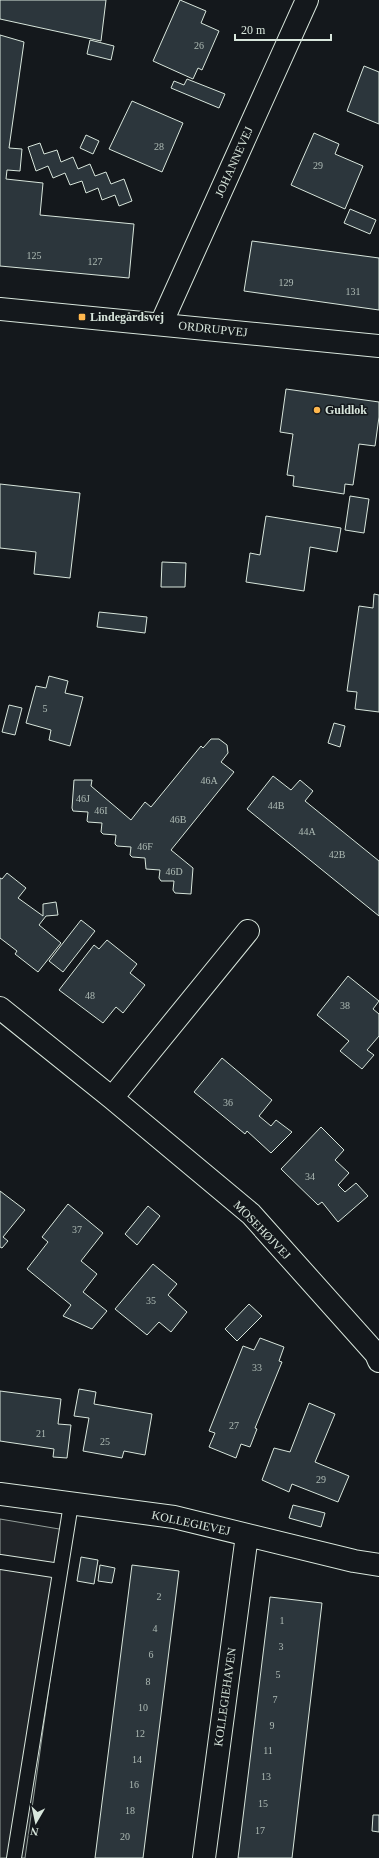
<svg xmlns="http://www.w3.org/2000/svg" width="379" height="1858" font-family="'Times New Roman',serif">
	<style>
		.green { fill: #202428; stroke: #939e99 }
		.building { fill: #2c363c; stroke: #d8e6dc }
		.lines { fill: none; stroke-linecap: round; stroke-linejoin: round }
		.service-casing { stroke: #d8e6dc; stroke-width: 16 }
		.minor-casing { stroke: #d8e6dc; stroke-width: 24 }
		.tertiary-casing { stroke: #d8e6dc; stroke-width: 24 }
		.service { stroke: #14181c; stroke-width: 14 }
		.minor { stroke: #14181c; stroke-width: 22 }
		.tertiary { stroke: #14181c; stroke-width: 22 }
		.poi-dot { fill: #ffb74d; stroke: #14181c; stroke-width: 1.5 }
		.labels { text-anchor: middle; dominant-baseline: central; stroke-width: 3; stroke-linejoin: round; paint-order: stroke }
		.number-label { font-size: 10px; fill: #adbab4 }
		.street-label { font-size: 12px; fill: #d8e6dc; stroke: #14181c }
		.poi-label { font-size: 12px; font-weight: bold; fill: #d8e6dc; stroke: #14181c; text-anchor: start }
	</style>
	<rect width="100%" height="100%" fill="#14181c"/>
	<!-- green -->
	<path class="green" d="M0 1519 71 1531 25 1858H0Z"/>
	<!-- building -->
	<path class="building" d="M0 0H106L101 41 0 19Z
		M180 0 206 11 201 23 219 31 202 70 198 68 193 79 153 61Z
		M0 35 24 42 9 148 22 149 20 171 7 170 6 179 43 183 40 215 134 224 129 278 0 266Z
		M90 40 114 46 111 60 87 54Z
		M364 66 379 72V124L347 111Z
		M187 79 225 94 219 108 171 88 174 81 184 85Z
		M132 101 183 123 162 172 109 149Z
		M314 133 339 144 335 154 363 166 345 209 291 185Z
		M86 135 99 141 93 154 80 148Z
		M40 143 44 154 57 150 61 162 73 157 78 169 90 164 95 176 106 172 111 184 124 179 132 201 119 206 115 195 102 200 98 188 86 193 82 181 70 185 65 173 53 178 48 166 36 171 28 147Z
		M350 209 376 220 370 234 344 223Z
		M252 241 379 258V310L244 291Z
		M286 389 379 402V417L375 446 359 444 353 485 345 484 344 494 293 486 294 476 287 475 293 434 280 432Z
		M0 484 80 493 70 578 34 574 36 552 0 548Z
		M350 496 369 499 364 533 345 530Z
		M266 516 341 528 337 552 310 547 304 591 246 582 250 553 260 555Z
		M162 562 186 563 185 587H161Z
		M374 594 379 595V712L355 709 357 692 347 691 359 606 373 608Z
		M99 612 147 617 145 633 97 627Z
		M49 676 68 681 65 693 83 697 70 746 49 740 51 730 26 723 36 686 46 688Z
		M9 705 22 708 15 735 2 732Z
		M334 723 345 726 340 747 328 743Z
		M211 739H219L227 745 228 753 221 762 234 772 171 850 193 868 191 894 175 893 173 890 174 881H161L159 878 160 870 146 869 145 858 132 857 130 855 131 847 117 846 115 844 116 835 103 834 101 832 102 823 88 822 87 821 88 812 73 811 72 808 74 780H92L91 786 131 820 145 802 151 807 201 746 203 748Z
		M273 776 291 790 300 780 313 791 305 801 379 861V916L247 809Z
		M7 873 26 888 18 898 43 916V904L56 902 58 915 46 916 39 925 61 943 38 972 15 954 17 951 0 938V878L2 879Z
		M81 920 95 931 63 972 49 961Z
		M107 940 137 964 130 973 145 985 123 1013 116 1007 103 1023 59 990 94 945 99 949Z
		M348 976 379 1001 373 1009 379 1014V1036L367 1050 374 1055 362 1069 340 1051 349 1041 317 1015Z
		M222 1058 272 1100 259 1116 271 1126 276 1120 292 1132 271 1153 247 1131 245 1134 194 1092Z
		M321 1127 344 1150 335 1160 349 1173 338 1185 345 1192 356 1183 368 1196 338 1222 322 1202 318 1205 281 1169Z
		M0 1191 25 1210 3 1237 8 1241 2 1248 0 1247Z
		M68 1204 103 1233 81 1261 97 1274 83 1292 107 1311 92 1329 63 1316 71 1305 27 1269 48 1242 42 1237Z
		M148 1206 160 1216 137 1245 125 1234Z
		M153 1264 177 1284 168 1295 187 1312 171 1332 159 1322 147 1335 115 1309Z
		M249 1304 262 1316 237 1341 225 1329Z
		M260 1338 284 1347 279 1361 282 1362 255 1428 257 1429 250 1447 241 1444 236 1458 209 1447 215 1433 209 1431 243 1346 254 1350Z
		M79 1389 96 1392 94 1404 152 1414 145 1455 124 1451 122 1458 83 1451 89 1418 74 1416Z
		M0 1391 61 1399 58 1424 71 1425 67 1458 53 1457 54 1449 0 1441Z
		M309 1403 335 1414 315 1462 349 1476 338 1502 292 1484 289 1492 262 1480 274 1448 290 1452Z
		M293 1505 325 1513 321 1527 289 1518Z
		M81 1557 98 1560 94 1584 77 1581Z
		M100 1565 115 1568 112 1583 98 1581Z
		M132 1565 179 1571 143 1858H95Z
		M270 1597 322 1603 292 1858H238Z
		M373 1815H379V1832L372 1831Z"/>
	<g class="lines">
		<!-- service casing -->
		<g class="service-casing">
			<path id="service" d="M0 1562 60 1571
				M14 1858 71 1504"/>
		</g>
		<!-- minor casing -->
		<g class="minor-casing">
			<path id="minor" d="M161 324 307 0
				M0 1008 112 1098 251 1214 376 1354 379 1361
				M112 1098 248 931
				M0 1494 174 1517 354 1561 379 1565
				M204 1858 247 1535"/>
		</g>
		<!-- tertiary casing -->
		<g class="tertiary-casing">
			<path id="tertiary" d="M0 309 379 346"/>
		</g>
		<!-- service -->
		<use href="#service" class="service"/>
		<!-- minor -->
		<use href="#minor" class="minor"/>
		<!-- tertiary -->
		<use href="#tertiary" class="tertiary"/>
	</g>
	<!-- markers -->
	<g class="poi-dot">
		<rect x="78" y="313" width="8" height="8" rx="2"/>
		<circle cx="317" cy="410" r="4"/>
	</g>
	<g class="labels">
		<!-- number labels -->
		<g class="number-label">
			<text x="199" y="45">26</text>
			<text x="159" y="146">28</text>
			<text x="318" y="165">29</text>
			<text x="34" y="255">125</text>
			<text x="95" y="261">127</text>
			<text x="286" y="282">129</text>
			<text x="353" y="291">131</text>
			<text x="45" y="708">5</text>
			<text x="209" y="780">46A</text>
			<text x="83" y="798">46J</text>
			<text x="276" y="805">44B</text>
			<text x="101" y="810">46I</text>
			<text x="178" y="819">46B</text>
			<text x="307" y="831">44A</text>
			<text x="145" y="846">46F</text>
			<text x="337" y="854">42B</text>
			<text x="174" y="871">46D</text>
			<text x="90" y="995">48</text>
			<text x="345" y="1005">38</text>
			<text x="228" y="1102">36</text>
			<text x="310" y="1176">34</text>
			<text x="77" y="1229">37</text>
			<text x="151" y="1300">35</text>
			<text x="257" y="1367">33</text>
			<text x="234" y="1425">27</text>
			<text x="41" y="1433">21</text>
			<text x="105" y="1441">25</text>
			<text x="321" y="1479">29</text>
			<text x="159" y="1596">2</text>
			<text x="282" y="1620">1</text>
			<text x="155" y="1628">4</text>
			<text x="281" y="1646">3</text>
			<text x="151" y="1654">6</text>
			<text x="278" y="1674">5</text>
			<text x="148" y="1681">8</text>
			<text x="275" y="1699">7</text>
			<text x="143" y="1707">10</text>
			<text x="272" y="1725">9</text>
			<text x="140" y="1733">12</text>
			<text x="268" y="1750">11</text>
			<text x="137" y="1759">14</text>
			<text x="266" y="1776">13</text>
			<text x="134" y="1784">16</text>
			<text x="263" y="1803">15</text>
			<text x="130" y="1810">18</text>
			<text x="260" y="1830">17</text>
			<text x="125" y="1836">20</text>
		</g>
		<!-- street labels -->
		<g class="street-label">
			<text transform="translate(234 162) rotate(-66)">JOHANNEVEJ</text>
			<text transform="translate(213 329) rotate(6)">ORDRUPVEJ</text>
			<text transform="translate(262 1230) rotate(46)">MOSEHØJVEJ</text>
			<text transform="translate(191 1523) rotate(12)">KOLLEGIEVEJ</text>
			<text transform="translate(225 1697) rotate(-82)">KOLLEGIEHAVEN</text>
		</g>
		<!-- poi labels -->
		<g class="poi-label">
			<text x="90" y="317">Lindegårdsvej</text>
			<text x="325" y="410">Guldlok</text>
		</g>
	</g>
	<!-- north arrow -->
	<g transform="translate(36 1822) rotate(189)" stroke="#14181c" stroke-width="3" paint-order="stroke">
	<path d="M0-3L7 15L0 10L-7 15Z" fill="#d8e6dc"/>
	<text y="-6" font-size="11" font-weight="bold" text-anchor="middle" fill="#d8e6dc">N</text>
	</g>
	<!-- scale -->
	<path d="M235 34v6h96v-6" fill="none" stroke="#d8e6dc" stroke-width="2"/>
	<text x="241" y="34" font-size="12" fill="#d8e6dc" stroke="#14181c" stroke-width="3" paint-order="stroke">20 m</text>
</svg>
